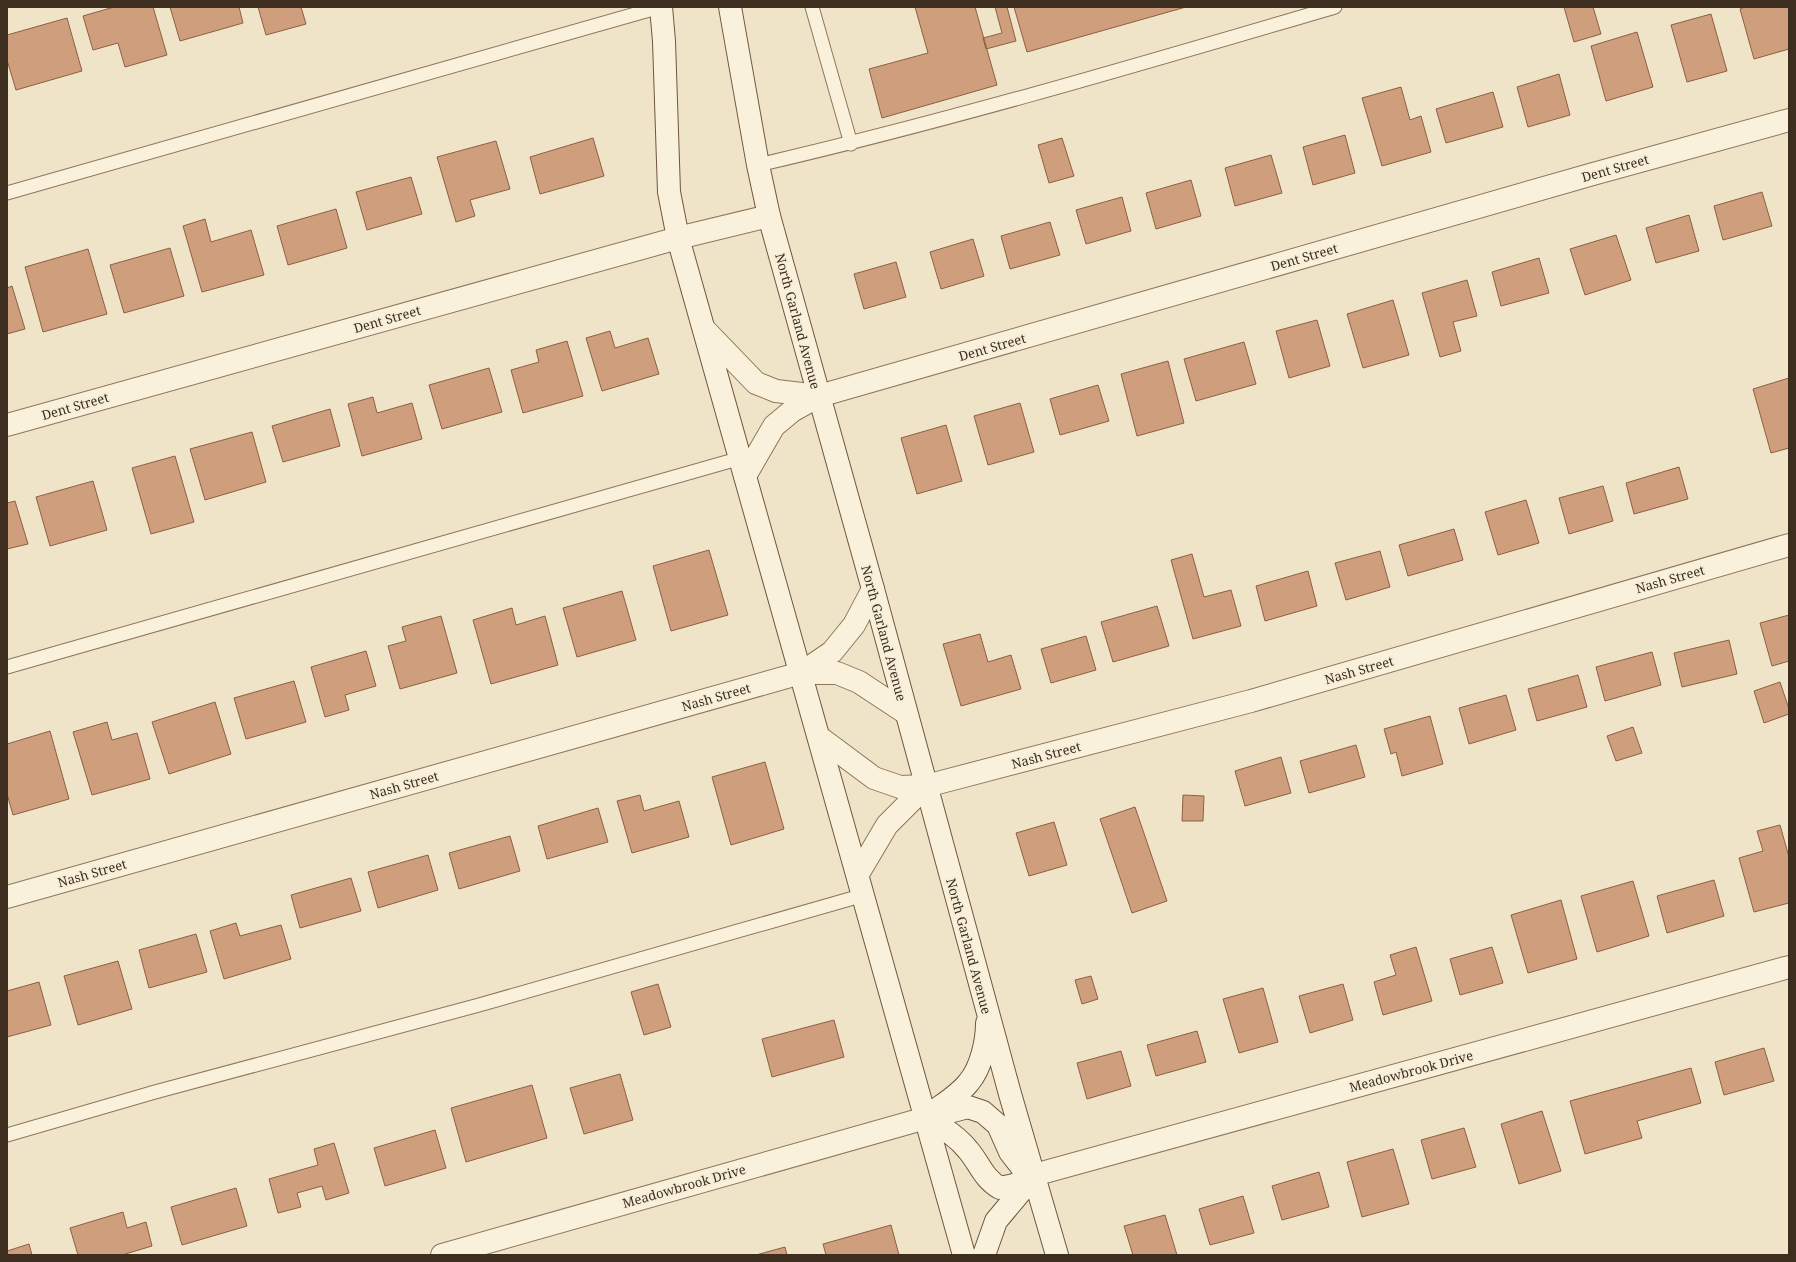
<svg xmlns="http://www.w3.org/2000/svg" width="1796" height="1262" font-family="'Noto Serif',serif">
	<style>
		.building { fill: #cf9f7d; stroke: #8d5f41 }
		.lines { fill: none; stroke-linecap: round; stroke-linejoin: round }
		.service-casing { stroke: #8d765c; stroke-width: 15 }
		.minor-casing { stroke: #8d765c; stroke-width: 24 }
		.secondary-casing { stroke: #6f573f; stroke-width: 24 }
		.service { stroke: #faf1dc; stroke-width: 13 }
		.minor { stroke: #faf1dc; stroke-width: 22 }
		.secondary { stroke: #faf1dc; stroke-width: 22 }
		.labels { text-anchor: middle; dominant-baseline: central; stroke-width: 4; stroke-linejoin: round; paint-order: stroke }
		.street-label { font-size: 13px; fill: #3d2e20; stroke: #f7eed8 }
	</style>
	<rect width="100%" height="100%" fill="#f0e4c8"/>
	<!-- building -->
	<path class="building" d="M114 7H153L167 55 125 67 118 43 93 50 83 16Z
		M170 7H239L243 23 180 41Z
		M258 7H301L306 24 266 35Z
		M915 7H975L997 85 882 118 869 69 928 53Z
		M995 7H1007L1016 41 986 49 983 38 1002 33Z
		M1014 7H1186L1027 52Z
		M1564 7H1593L1601 34 1574 42Z
		M1745 7H1789V49L1754 59 1740 9Z
		M1711 14 1727 71 1687 82 1671 25Z
		M67 18 82 71 16 90 7 60V35Z
		M1637 32 1653 87 1606 101 1591 46Z
		M1559 74 1570 115 1528 127 1517 87Z
		M1401 87 1410 120 1421 116 1431 152 1382 166 1362 98Z
		M1493 92 1503 127 1446 143 1436 109Z
		M1345 135 1355 173 1313 185 1303 147Z
		M593 138 604 176 540 194 530 157Z
		M1062 138 1074 176 1049 183 1038 145Z
		M496 141 510 189 470 200 475 216 456 222 437 157Z
		M1271 155 1282 193 1235 206 1225 168Z
		M411 177 422 214 367 230 356 192Z
		M1191 180 1201 216 1156 229 1146 193Z
		M1762 192 1772 226 1723 240 1714 206Z
		M1122 197 1131 231 1086 244 1076 210Z
		M336 209 347 248 288 265 277 226Z
		M1689 215 1699 251 1656 263 1646 228Z
		M205 219 211 242 251 230 264 275 202 292 183 226Z
		M1050 222 1060 255 1010 269 1001 236Z
		M1616 235 1631 280 1585 295 1570 249Z
		M973 239 984 276 941 289 930 252Z
		M170 248 184 296 124 313 110 265Z
		M88 249 107 314 43 332 25 267Z
		M1539 258 1549 293 1501 306 1492 272Z
		M896 262 906 297 864 309 854 274Z
		M1467 280 1477 316 1453 322 1461 351 1440 357 1422 293Z
		M12 286 25 329 7 334V288Z
		M1393 300 1409 355 1363 368 1347 314Z
		M1317 320 1330 366 1289 378 1276 331Z
		M610 331 615 348 648 338 659 374 602 391 586 338Z
		M567 341 583 396 523 413 511 370 539 362 536 350Z
		M1244 342 1256 384 1196 401 1184 359Z
		M1168 361 1184 423 1137 436 1121 374Z
		M489 368 502 412 442 429 429 385Z
		M1789 378V448L1771 453 1753 389Z
		M1098 385 1109 421 1060 435 1050 399Z
		M373 397 377 413 412 403 422 439 362 456 348 404Z
		M1020 403 1034 452 988 465 974 416Z
		M330 409 340 446 283 462 272 426Z
		M946 425 962 481 917 494 901 438Z
		M252 432 266 482 205 500 190 449Z
		M175 456 194 522 151 534 132 468Z
		M1679 467 1688 499 1634 514 1626 483Z
		M93 481 107 530 50 546 36 497Z
		M1603 486 1613 521 1569 534 1559 498Z
		M1526 500 1539 543 1498 555 1485 512Z
		M15 501 28 544 7 549V503Z
		M1454 529 1463 560 1408 576 1399 545Z
		M709 550 728 615 671 631 653 566Z
		M1380 551 1390 587 1346 600 1335 563Z
		M1192 554 1204 597 1231 590 1241 626 1193 639 1171 560Z
		M1308 571 1317 606 1265 621 1256 586Z
		M622 591 636 640 577 657 563 608Z
		M1157 606 1169 646 1113 662 1101 622Z
		M512 608 516 625 545 616 558 665 491 684 473 620Z
		M1789 615V661L1772 666 1760 623Z
		M441 616 457 673 400 689 388 646 406 641 402 627Z
		M980 634 988 662 1011 655 1021 689 961 706 943 644Z
		M1086 636 1096 670 1051 683 1041 649Z
		M1729 640 1737 674 1682 687 1674 653Z
		M366 651 376 686 345 695 349 710 325 717 311 667Z
		M1652 652 1661 685 1605 701 1596 667Z
		M1578 675 1587 707 1537 721 1528 689Z
		M294 681 306 722 246 739 234 698Z
		M1780 682 1789 709V714L1764 723 1754 691Z
		M1506 695 1516 730 1469 744 1459 708Z
		M215 702 231 754 169 774 152 722Z
		M1430 716 1443 764 1402 776 1396 752 1391 754 1384 729Z
		M107 722 112 740 137 733 150 779 92 795 73 732Z
		M1633 727 1642 753 1616 761 1607 736Z
		M50 731 69 799 13 815 7 794V744Z
		M1356 745 1365 777 1309 793 1300 761Z
		M1281 757 1291 793 1245 806 1235 771Z
		M765 762 784 829 731 845 712 777Z
		M640 795 644 811 679 801 689 837 632 853 617 801Z
		M1183 795 1204 796 1203 821H1182Z
		M1135 807 1167 901 1132 913 1100 819Z
		M598 808 608 842 547 859 538 826Z
		M1054 822 1067 865 1029 876 1016 833Z
		M1780 825 1789 857V903L1754 912 1739 858 1763 851 1757 831Z
		M510 836 520 871 459 889 449 853Z
		M428 855 438 890 378 908 368 872Z
		M351 878 361 911 300 928 291 895Z
		M1714 880 1724 916 1667 933 1657 896Z
		M1633 881 1649 936 1597 952 1581 896Z
		M1561 900 1577 959 1528 973 1511 915Z
		M236 923 240 936 281 925 291 959 224 979 210 931Z
		M196 934 207 972 149 988 139 950Z
		M1416 947 1432 1001 1383 1015 1374 982 1396 975 1390 955Z
		M1492 947 1503 983 1460 995 1450 959Z
		M118 961 132 1009 78 1025 64 976Z
		M1091 976 1098 999 1082 1004 1075 980Z
		M39 982 51 1025 7 1037V991Z
		M658 984 671 1027 644 1035 631 992Z
		M1343 984 1353 1020 1310 1033 1299 996Z
		M1263 988 1278 1042 1239 1053 1223 999Z
		M834 1020 844 1057 772 1077 762 1039Z
		M1197 1031 1206 1062 1156 1076 1147 1045Z
		M1764 1048 1774 1081 1724 1095 1715 1062Z
		M1121 1051 1131 1086 1087 1099 1077 1063Z
		M1691 1068 1701 1103 1637 1121 1642 1138 1585 1154 1570 1101Z
		M620 1074 633 1120 584 1134 570 1088Z
		M532 1085 547 1138 466 1162 451 1108Z
		M1542 1111 1561 1171 1519 1184 1501 1124Z
		M1464 1128 1476 1167 1432 1179 1421 1140Z
		M435 1130 446 1168 385 1186 374 1148Z
		M334 1143 349 1193 326 1200 322 1186 297 1193 301 1207 278 1213 269 1179 318 1165 314 1149Z
		M1393 1149 1409 1204 1362 1217 1347 1162Z
		M1319 1172 1329 1207 1282 1220 1272 1186Z
		M236 1188 247 1226 182 1245 171 1207Z
		M1243 1196 1254 1233 1210 1245 1199 1209Z
		M123 1212 127 1228 146 1222 152 1246 122 1255H78L70 1228Z
		M1165 1215 1177 1255H1133L1124 1226Z
		M891 1225 899 1255H826L823 1244Z
		M29 1244 32 1255H7V1251Z
		M785 1247 787 1255H756Z"/>
	<g class="lines">
		<!-- service casing -->
		<g class="service-casing">
			<path id="service" d="M812 7 851 144
				M758 165C952 120 1144 63 1335 7
				M7 193 660 7
				M7 667 741 458
				M7 1135 155 1092 479 1005 864 895"/>
		</g>
		<!-- minor casing -->
		<g class="minor-casing">
			<path id="minor" d="M704 329 756 383 776 391 819 396
				M7 425 678 238 769 216
				M745 476 774 426 792 411 819 396 1593 174 1789 120
				M801 673 832 652 854 625 873 589
				M819 737 874 778 900 787 926 786 1251 701 1789 545
				M858 874 887 825 926 786
				M7 897 801 673H837L859 682 906 713
				M1034 1175 1789 967
				M442 1255 926 1118"/>
		</g>
		<!-- secondary casing -->
		<g class="secondary-casing">
			<path id="secondary" d="M661 7 664 41 669 192 678 238 964 1255
				M730 7 758 165 769 216 873 589 1010 1094 1057 1255
				M933 1112C945 1103 960 1094 969 1082 981 1068 987 1041 987 1023
				M926 1118 968 1107 983 1112 998 1125 1010 1152 1027 1174 1031 1175
				M926 1118C941 1126 957 1136 968 1150 980 1164 983 1178 1000 1188L1014 1185 1034 1175
				M984 1255 996 1221 1032 1178"/>
		</g>
		<!-- service -->
		<use href="#service" class="service"/>
		<!-- minor -->
		<use href="#minor" class="minor"/>
		<!-- secondary -->
		<use href="#secondary" class="secondary"/>
	</g>
	<g class="labels">
		<!-- street labels -->
		<g class="street-label">
			<text transform="translate(1615 168) rotate(-16)">Dent Street</text>
			<text transform="translate(1304 257) rotate(-16)">Dent Street</text>
			<text transform="translate(387 319) rotate(-16)">Dent Street</text>
			<text transform="translate(798 321) rotate(75)">North Garland Avenue</text>
			<text transform="translate(992 347) rotate(-16)">Dent Street</text>
			<text transform="translate(75 406) rotate(-16)">Dent Street</text>
			<text transform="translate(1670 579) rotate(-16)">Nash Street</text>
			<text transform="translate(884 633) rotate(75)">North Garland Avenue</text>
			<text transform="translate(1359 670) rotate(-16)">Nash Street</text>
			<text transform="translate(716 697) rotate(-16)">Nash Street</text>
			<text transform="translate(1046 755) rotate(-15)">Nash Street</text>
			<text transform="translate(404 785) rotate(-16)">Nash Street</text>
			<text transform="translate(92 873) rotate(-16)">Nash Street</text>
			<text transform="translate(969 946) rotate(75)">North Garland Avenue</text>
			<text transform="translate(1411 1071) rotate(-15)">Meadowbrook Drive</text>
			<text transform="translate(684 1186) rotate(-16)">Meadowbrook Drive</text>
		</g>
	</g>
	<!-- border -->
	<rect width="1796" height="1262" fill="none" stroke="#3d2e20" stroke-width="16"/>
</svg>
